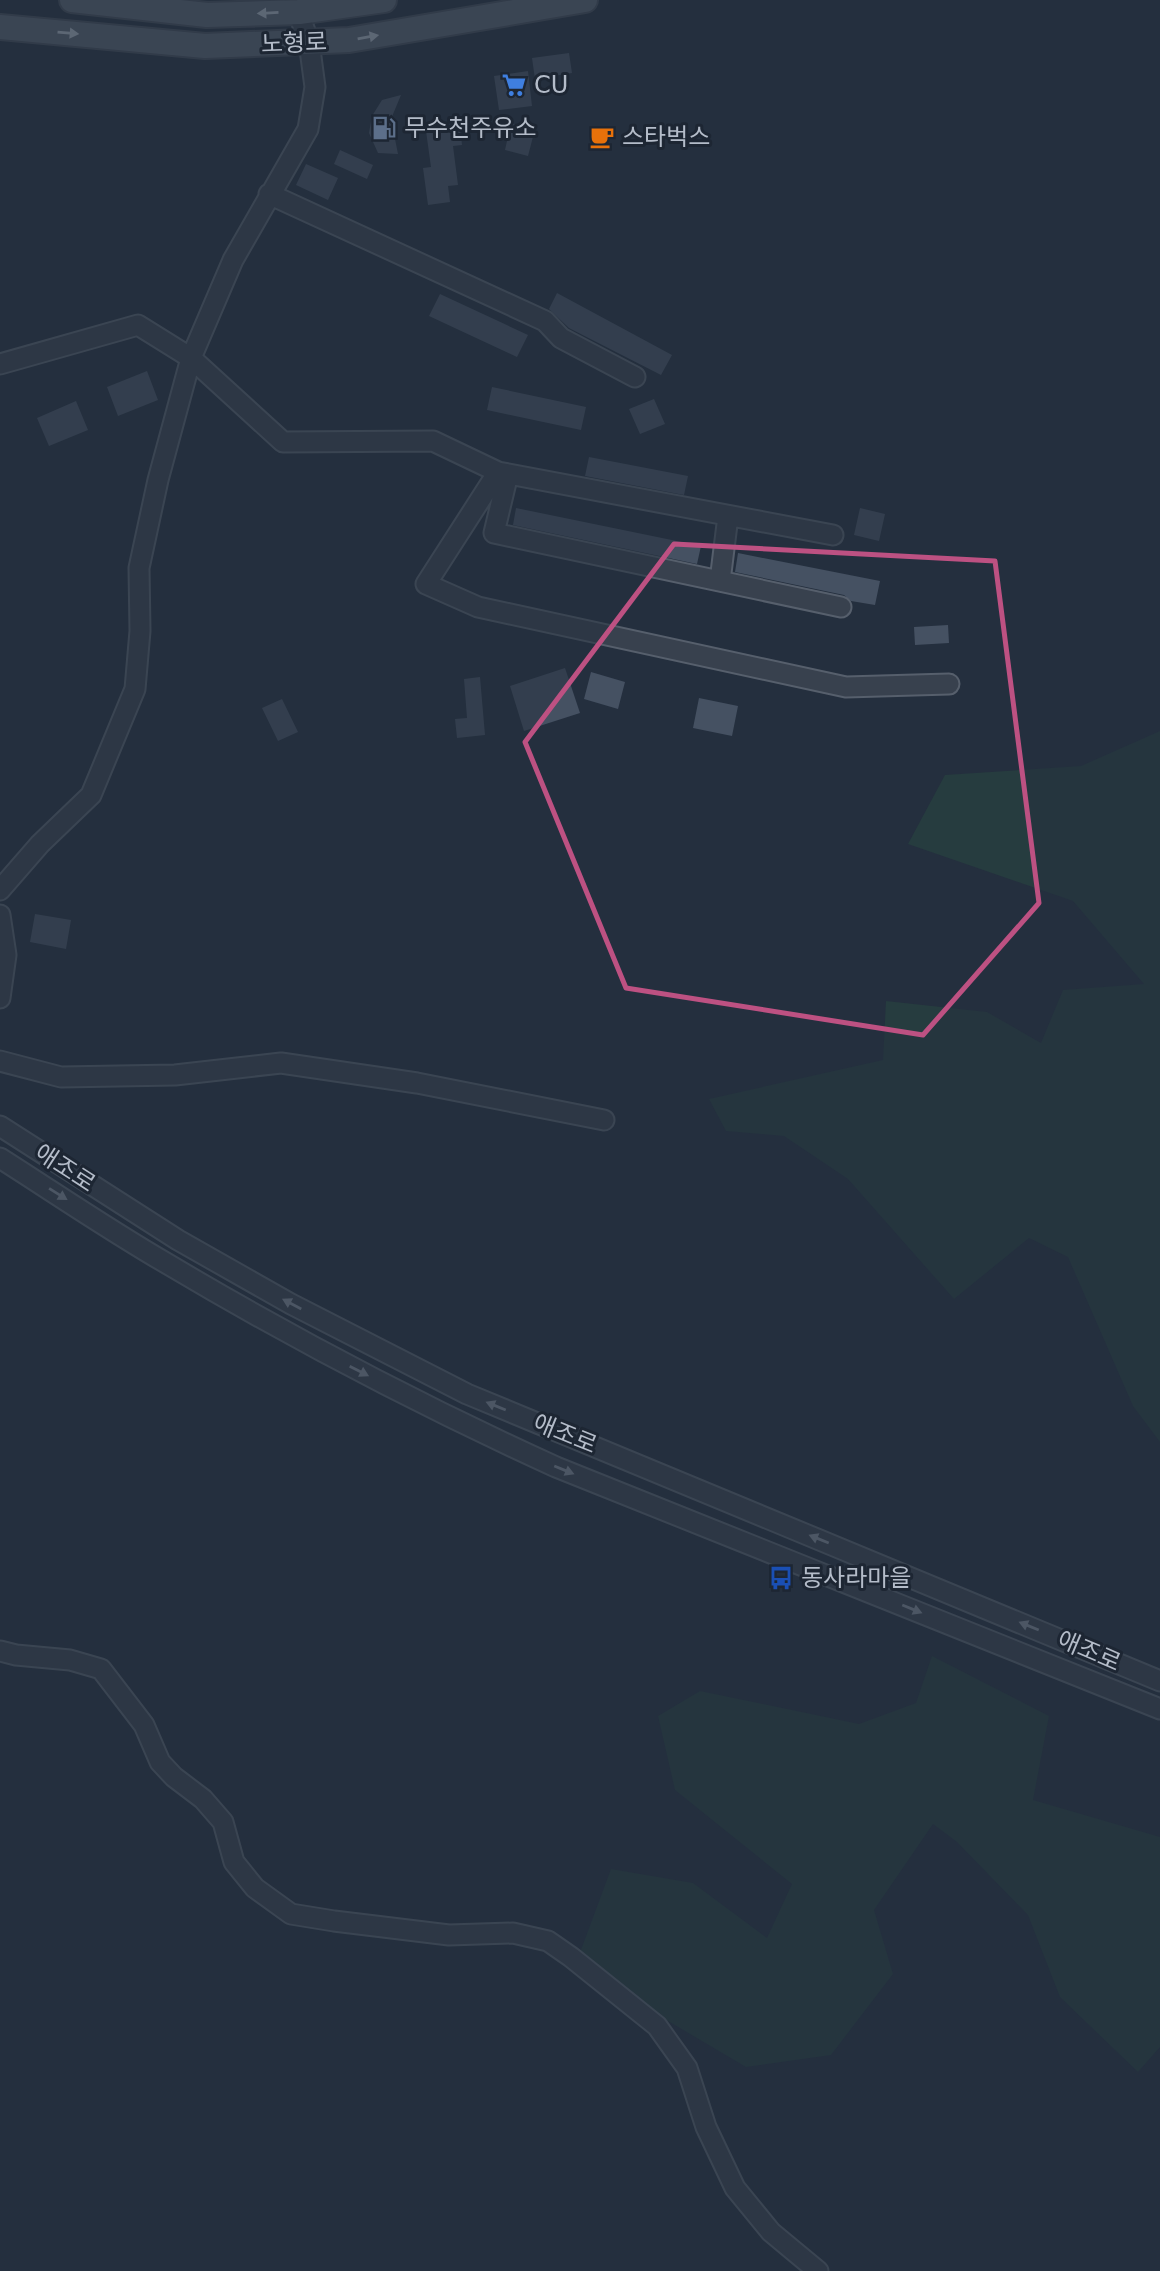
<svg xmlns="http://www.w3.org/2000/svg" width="1160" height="2271" font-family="'DejaVu Sans','Noto Sans KR',sans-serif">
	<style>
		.green { fill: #263c3f }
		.building { fill: #455162 }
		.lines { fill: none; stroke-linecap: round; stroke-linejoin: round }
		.minor-casing { stroke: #565f6c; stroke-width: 23 }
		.major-casing { stroke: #414a57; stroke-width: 28 }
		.minor { stroke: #38414e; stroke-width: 19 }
		.major { stroke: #56606e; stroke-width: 24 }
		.oneway { fill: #a1aab7 }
		.oneway2 { fill: #7c8592 }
		.marked { fill: none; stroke: #bd5182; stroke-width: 5; stroke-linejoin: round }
		.labels { text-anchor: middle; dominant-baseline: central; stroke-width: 6; stroke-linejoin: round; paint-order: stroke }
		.street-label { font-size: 24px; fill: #b4bcc9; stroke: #1d2633 }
		.poi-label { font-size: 24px; fill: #b4bcc9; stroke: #1d2633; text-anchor: start }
	</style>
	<rect width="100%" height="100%" fill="#242f3e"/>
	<!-- green -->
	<path class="green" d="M1160 731V1442L1133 1406 1068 1257 1029 1238 954 1299 848 1179 784 1136 726 1131 709 1099 883 1060 886 1001 987 1012 1041 1043 1063 990 1144 984 1073 901 908 844 945 775 1081 766Z
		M932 1656 1049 1716 1033 1800 1160 1837V2047L1138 2072 1060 1997 1028 1915 957 1842 933 1824 874 1910 893 1974 831 2055 746 2067 575 1966 611 1869 693 1883 767 1938 792 1884 675 1790 658 1716 700 1691 859 1724 916 1703Z"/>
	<!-- building -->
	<path class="building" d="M569 53 572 73 535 79 532 58Z
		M528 71 532 106 499 110 494 76Z
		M401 95 391 119 398 154 378 153 369 133 372 116 382 100Z
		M511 123 535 129 528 156 505 150Z
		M460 126 462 145 453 146 458 185 448 186 450 202 428 205 423 168 431 167 426 131Z
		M340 150 373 165 367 179 334 164Z
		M306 164 338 178 328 200 296 185Z
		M557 293 672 355 661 375 569 328 549 309Z
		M440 294 528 335 517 357 429 316Z
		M147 371 158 400 118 416 107 387Z
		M492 387 586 407 581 430 487 410Z
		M654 399 665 424 640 434 629 409Z
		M76 401 88 430 49 446 37 418Z
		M589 457 688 476 684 495 585 476Z
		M516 508 701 546 697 564 513 525Z
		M860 508 885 514 879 541 854 535Z
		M738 553 880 581 875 605 851 601 844 595 735 572Z
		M948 625 949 643 915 645 914 627Z
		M565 668 580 713 524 731 510 686Z
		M591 672 625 682 618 709 584 699Z
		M480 677 485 735 457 738 455 719 467 718 464 679Z
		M699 698 738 706 732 736 693 728Z
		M282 699 298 732 278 741 262 708Z
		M35 914 71 920 66 949 30 942Z"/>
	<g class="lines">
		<!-- minor casing -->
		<g class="minor-casing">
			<path id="minor" d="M269 194 545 321 561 338 635 377
				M0 364 138 325 191 358 283 442 433 441 498 472 833 535
				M498 472 426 584 478 607 846 687 949 684
				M508 474 494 533 841 607
				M720 581 728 516
				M0 890 40 844 91 795 135 689 140 631 139 568 158 480 191 358 233 260 308 129 315 87 309 42 294 1
				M0 915 6 955 0 998
				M0 1061 61 1077 175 1075 281 1063 417 1083 604 1120
				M0 1126 178 1240 291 1304 467 1394 1160 1681
				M0 1158C55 1193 109 1230 166 1263 292 1338 422 1406 556 1467L1160 1709
				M0 1651 16 1655 70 1660 101 1669 144 1725 160 1762 174 1777 203 1799 223 1822 234 1862 255 1888 291 1914 334 1921 449 1935 513 1933 548 1941 571 1957 657 2026 687 2068 706 2127 735 2188 771 2232 818 2271"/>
		</g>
		<!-- major casing -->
		<g class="major-casing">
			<path id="major" d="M72 0 207 15 299 12 384 0
				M0 27 205 46 349 40 585 0"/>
		</g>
		<!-- minor -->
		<use href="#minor" class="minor"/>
		<!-- major -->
		<use href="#major" class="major"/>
	</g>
	<!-- one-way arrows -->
	<defs><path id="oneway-solid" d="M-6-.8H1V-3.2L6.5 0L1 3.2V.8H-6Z" transform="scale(1.75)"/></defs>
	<g class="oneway">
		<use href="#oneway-solid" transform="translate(268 13) rotate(177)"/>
		<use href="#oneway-solid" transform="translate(68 33) rotate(5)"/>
		<use href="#oneway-solid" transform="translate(368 37) rotate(-10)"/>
	</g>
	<g class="oneway2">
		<use href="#oneway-solid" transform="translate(58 1194) rotate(32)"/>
		<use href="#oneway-solid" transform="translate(292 1304) rotate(-152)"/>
		<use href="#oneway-solid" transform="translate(359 1371) rotate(27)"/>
		<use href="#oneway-solid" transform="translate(496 1406) rotate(-158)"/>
		<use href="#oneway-solid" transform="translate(564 1470) rotate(22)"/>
		<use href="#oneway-solid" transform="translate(819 1539) rotate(-158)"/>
		<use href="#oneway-solid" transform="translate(912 1609) rotate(22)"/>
		<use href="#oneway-solid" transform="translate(1029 1626) rotate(-158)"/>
	</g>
	<!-- marked area -->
	<path d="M0 0H1160V2271H0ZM674 544 995 561 1039 903 923 1035 626 988 525 742Z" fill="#242f3e" fill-opacity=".55" fill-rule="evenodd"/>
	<path class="marked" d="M674 544 995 561 1039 903 923 1035 626 988 525 742Z"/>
	<!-- icons -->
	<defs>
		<g id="supermarket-bare" transform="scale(1.89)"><path d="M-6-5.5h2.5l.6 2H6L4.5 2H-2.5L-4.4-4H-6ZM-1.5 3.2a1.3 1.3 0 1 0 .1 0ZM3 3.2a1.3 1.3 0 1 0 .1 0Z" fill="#3f7fe0" stroke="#1d2633" stroke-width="2.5" paint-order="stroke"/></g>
		<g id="fuel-bare" transform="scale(1.89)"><path d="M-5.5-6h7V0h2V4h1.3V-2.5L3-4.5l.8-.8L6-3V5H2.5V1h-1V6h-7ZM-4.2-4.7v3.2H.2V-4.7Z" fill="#5c6f8a" stroke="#1d2633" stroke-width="2.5" paint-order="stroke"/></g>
		<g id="cafe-bare" transform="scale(1.89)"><path d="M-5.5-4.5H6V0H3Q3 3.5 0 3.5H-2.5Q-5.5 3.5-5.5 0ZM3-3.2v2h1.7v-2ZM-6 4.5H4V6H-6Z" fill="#e8710a" stroke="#1d2633" stroke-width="2.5" paint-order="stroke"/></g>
		<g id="bus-bare" transform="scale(1.89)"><path d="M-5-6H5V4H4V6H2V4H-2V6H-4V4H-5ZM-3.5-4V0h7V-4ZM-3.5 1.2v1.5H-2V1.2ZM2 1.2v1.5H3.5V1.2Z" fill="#1a4fb4" stroke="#1d2633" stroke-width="2.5" paint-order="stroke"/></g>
	</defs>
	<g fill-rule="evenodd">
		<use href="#supermarket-bare" x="514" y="85"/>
		<use href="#fuel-bare" x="384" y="128"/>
		<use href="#cafe-bare" x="602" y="137"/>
		<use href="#bus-bare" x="781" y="1578"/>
	</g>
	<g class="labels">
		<!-- street labels -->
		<g class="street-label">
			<text transform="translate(294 43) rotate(-2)">노형로</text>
			<text transform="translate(65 1168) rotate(33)">애조로</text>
			<text transform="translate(565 1434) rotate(22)">애조로</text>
			<text transform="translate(1089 1651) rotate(23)">애조로</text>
		</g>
		<!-- poi labels -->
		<g class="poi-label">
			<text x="534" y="85">CU</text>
			<text x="404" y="128">무수천주유소</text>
			<text x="622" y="137">스타벅스</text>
			<text x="801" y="1578">동사라마을</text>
		</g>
	</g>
</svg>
